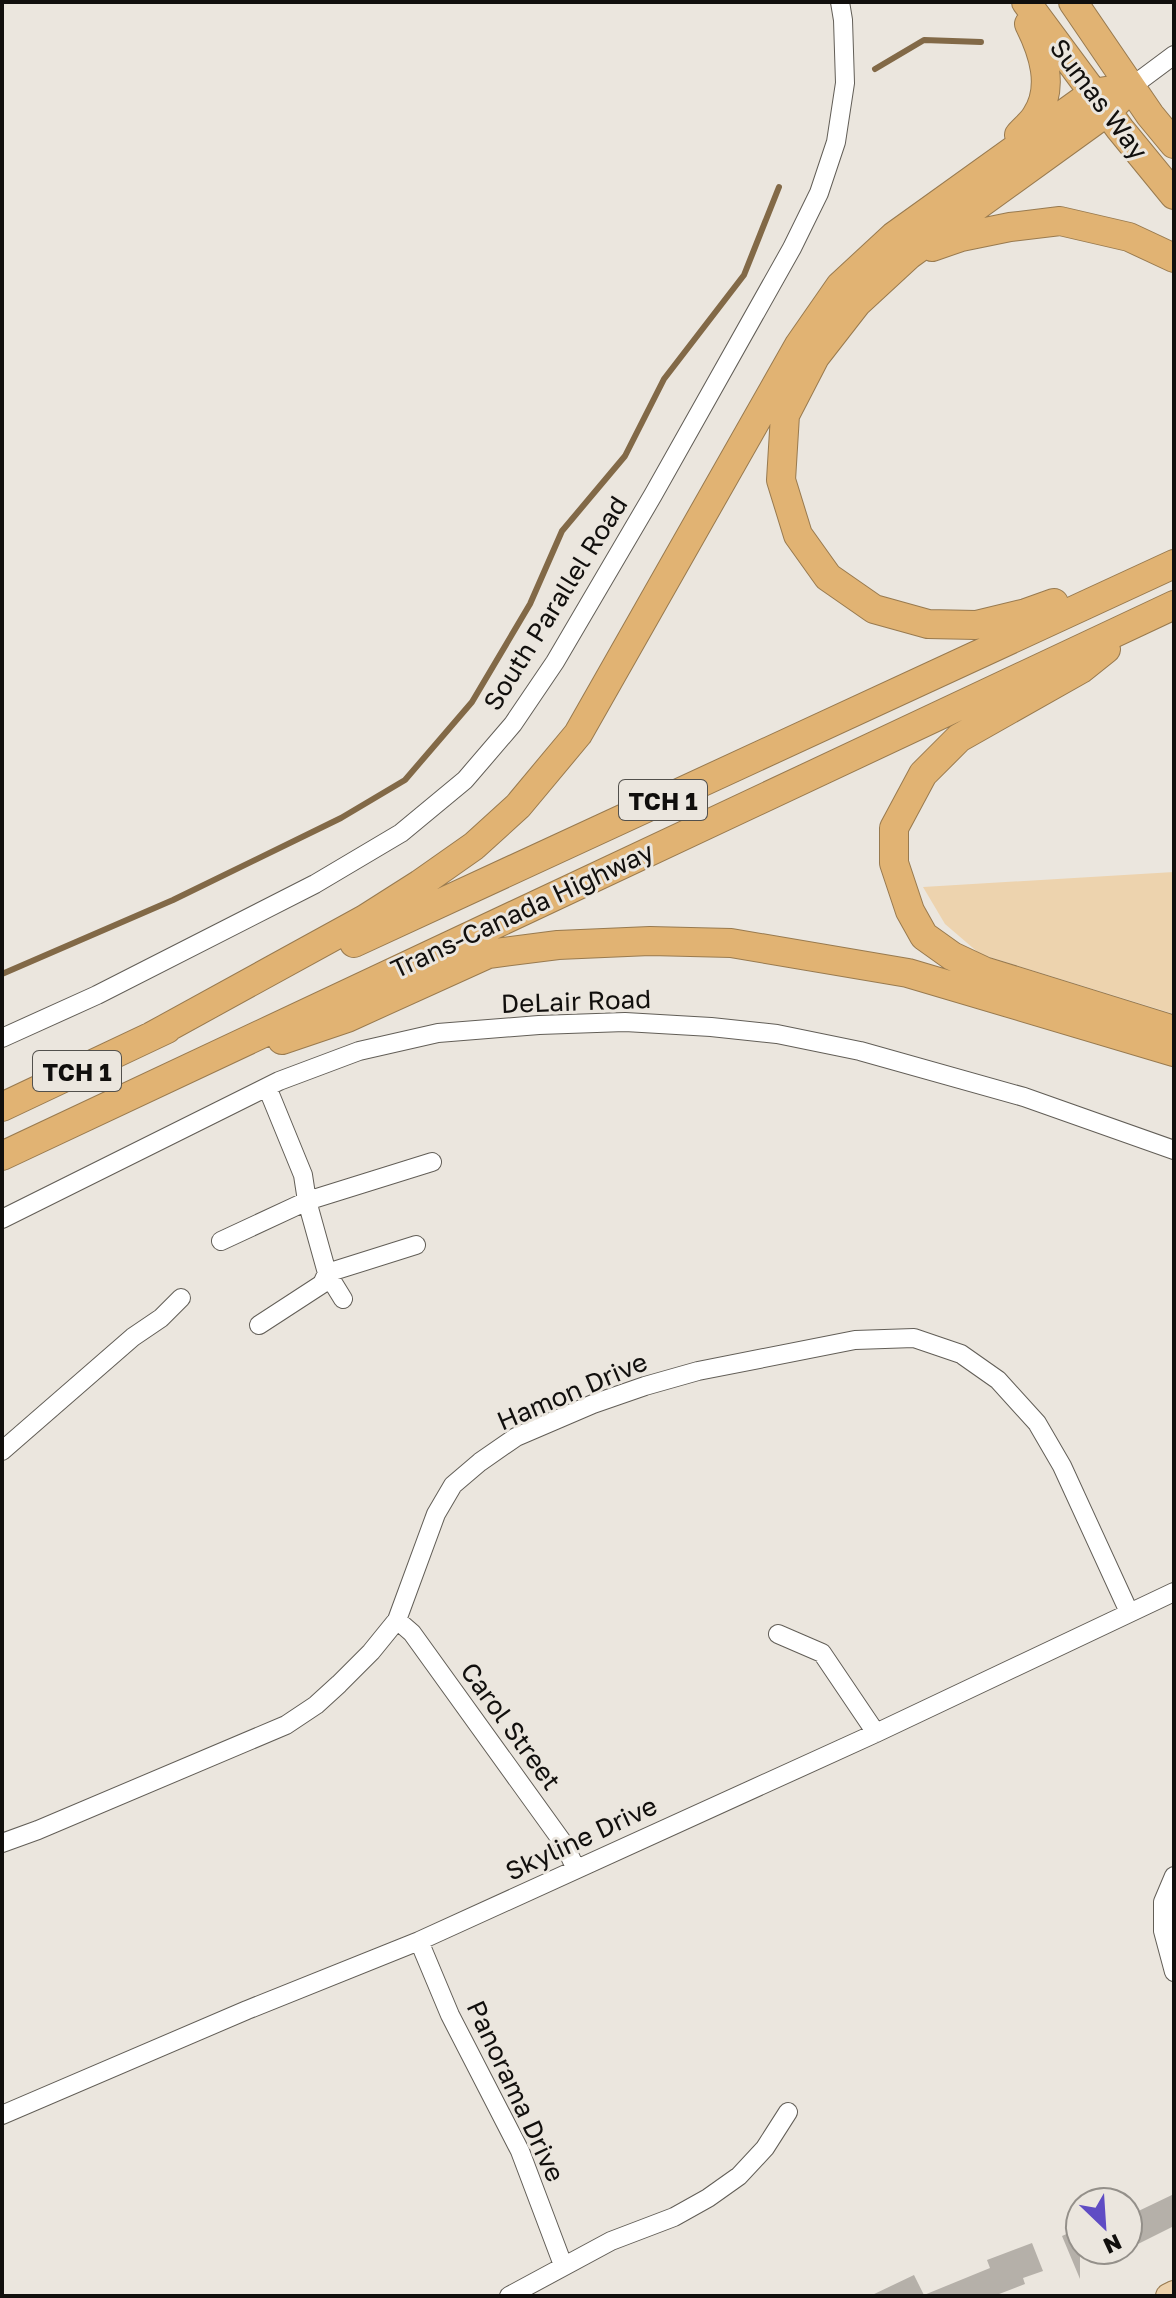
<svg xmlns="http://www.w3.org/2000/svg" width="1176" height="2298" font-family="'Golos Text',sans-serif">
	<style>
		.green { fill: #edd3ae }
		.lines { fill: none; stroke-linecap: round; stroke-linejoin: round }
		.stream { stroke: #826947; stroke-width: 6 }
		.building { fill: #b5b0a9 }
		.minor-casing { stroke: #625e57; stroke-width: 20 }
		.major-casing { stroke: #987a4f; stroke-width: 26 }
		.highway-casing { stroke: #987a4f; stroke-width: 30 }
		.minor { stroke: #fff; stroke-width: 18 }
		.major { stroke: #edd1ab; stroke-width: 24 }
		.highway { stroke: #e1b373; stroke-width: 28 }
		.labels { text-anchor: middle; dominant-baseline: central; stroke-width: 6; stroke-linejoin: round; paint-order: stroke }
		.shield { fill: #ebe6de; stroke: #52504c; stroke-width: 2 }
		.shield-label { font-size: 24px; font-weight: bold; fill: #110f0d }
		.street-label { font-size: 26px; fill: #110f0d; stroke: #ebe6de }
	</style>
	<rect width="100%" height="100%" fill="#ebe6de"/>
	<!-- green -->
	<path class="green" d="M1174 872V1014L980 954 945 924 923 887Z"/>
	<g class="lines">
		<!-- stream -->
		<path class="stream" d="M875 69 924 40 981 42
			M2 974 173 900 341 818 405 780 472 702 530 604 562 531 625 456 664 379 744 275 779 187"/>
	</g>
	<!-- building -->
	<path class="building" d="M1174 2194V2226L1128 2249V2216Z
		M1080 2228V2279L1062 2236Z
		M1032 2243 1043 2271 1023 2278 1025 2284 994 2296H870L914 2275 924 2295 990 2268 987 2260Z"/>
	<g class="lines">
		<!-- minor casing -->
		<g class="minor-casing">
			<path id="minor" d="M1131 87 1174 55
				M2 1038 97 995 315 884 401 833 465 780 513 724 555 662 653 495 792 248 819 193 836 142 845 83 843 20 840 2
				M267 1087 303 1175 307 1201 327 1273 343 1299
				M2 1219 279 1081 359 1051 438 1033 539 1025 625 1022 711 1027 777 1034 860 1051 1024 1097 1174 1150
				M221 1241 307 1201 432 1162
				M259 1325 322 1284 327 1273 416 1245
				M2 1451 133 1337 161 1318 181 1298
				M397 1620 412 1633 564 1844 576 1869
				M778 1634 822 1653 876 1733
				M2 1843 38 1830 286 1725 316 1705 339 1684 371 1652 397 1620 436 1514 453 1485 480 1462 516 1437 593 1404 645 1386 698 1371 855 1340 914 1338 961 1354 998 1380 1037 1423 1062 1466 1129 1612
				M1174 1876 1163 1902V1931L1174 1972
				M419 1941 450 2015 520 2151 563 2265
				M2 2115 247 2010 419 1941 876 1733 1174 1592
				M509 2296 611 2241 674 2217 708 2198 739 2176 765 2148 788 2112"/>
		</g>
		<!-- major casing -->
		<g class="major-casing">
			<path id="major" d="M1168 2296 1174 2293"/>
		</g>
		<!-- highway casing -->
		<g class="highway-casing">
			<path id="highway" d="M1026 2 1120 129 1174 195
				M1073 2 1150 115 1174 144
				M1019 135C1024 129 1032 123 1036 116 1055 87 1043 52 1029 24
				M932 247 961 237 1010 227 1060 221 1129 237 1174 258
				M1054 603 1026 613 976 625 928 624 874 609 828 577 798 535 781 480 785 415 815 357 857 303 909 255 1107 112 1131 87
				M1106 649 1081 669 959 738 923 774 894 828V863L910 911 924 936 952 956 984 971 1174 1030
				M354 943 1174 564
				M152 1036 365 919 420 884 474 846 518 806 578 734 799 345 840 286 894 236 1093 93 1131 87
				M282 1040 347 1018 488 954 558 945 650 941 731 943 908 973 1174 1052
				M2 1107 167 1029
				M2 1156 1174 605"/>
		</g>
		<!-- minor -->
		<use href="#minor" class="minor"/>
		<!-- major -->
		<use href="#major" class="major"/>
		<!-- highway -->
		<use href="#highway" class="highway"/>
	</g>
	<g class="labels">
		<!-- shield labels -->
		<g class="shield">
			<rect x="619" y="780" width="88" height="40" rx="6"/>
			<rect x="33" y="1051" width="88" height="40" rx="6"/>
		</g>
		<g class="shield-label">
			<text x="663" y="800">TCH 1</text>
			<text x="77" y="1071">TCH 1</text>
		</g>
		<!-- street labels -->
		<g class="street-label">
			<text transform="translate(1099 99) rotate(53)">Sumas Way</text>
			<text transform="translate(555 603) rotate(-58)">South Parallel Road</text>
			<text transform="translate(522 910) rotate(-25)">Trans-Canada Highway</text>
			<text transform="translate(576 1001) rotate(-2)">DeLair Road</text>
			<text transform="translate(572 1391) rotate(-23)">Hamon Drive</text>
			<text transform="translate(511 1726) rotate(54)">Carol Street</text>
			<text transform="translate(581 1838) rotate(-25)">Skyline Drive</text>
			<text transform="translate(516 2091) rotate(65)">Panorama Drive</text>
		</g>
	</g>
	<!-- border -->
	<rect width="1176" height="2298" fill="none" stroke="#110f0d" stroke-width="8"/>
	<!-- north arrow -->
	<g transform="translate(1104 2226) rotate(155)"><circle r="38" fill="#ebe6de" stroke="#94908a" stroke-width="2"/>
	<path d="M0-6L14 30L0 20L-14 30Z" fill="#5f4cc4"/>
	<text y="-12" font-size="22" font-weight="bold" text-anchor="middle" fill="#110f0d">N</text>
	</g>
</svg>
